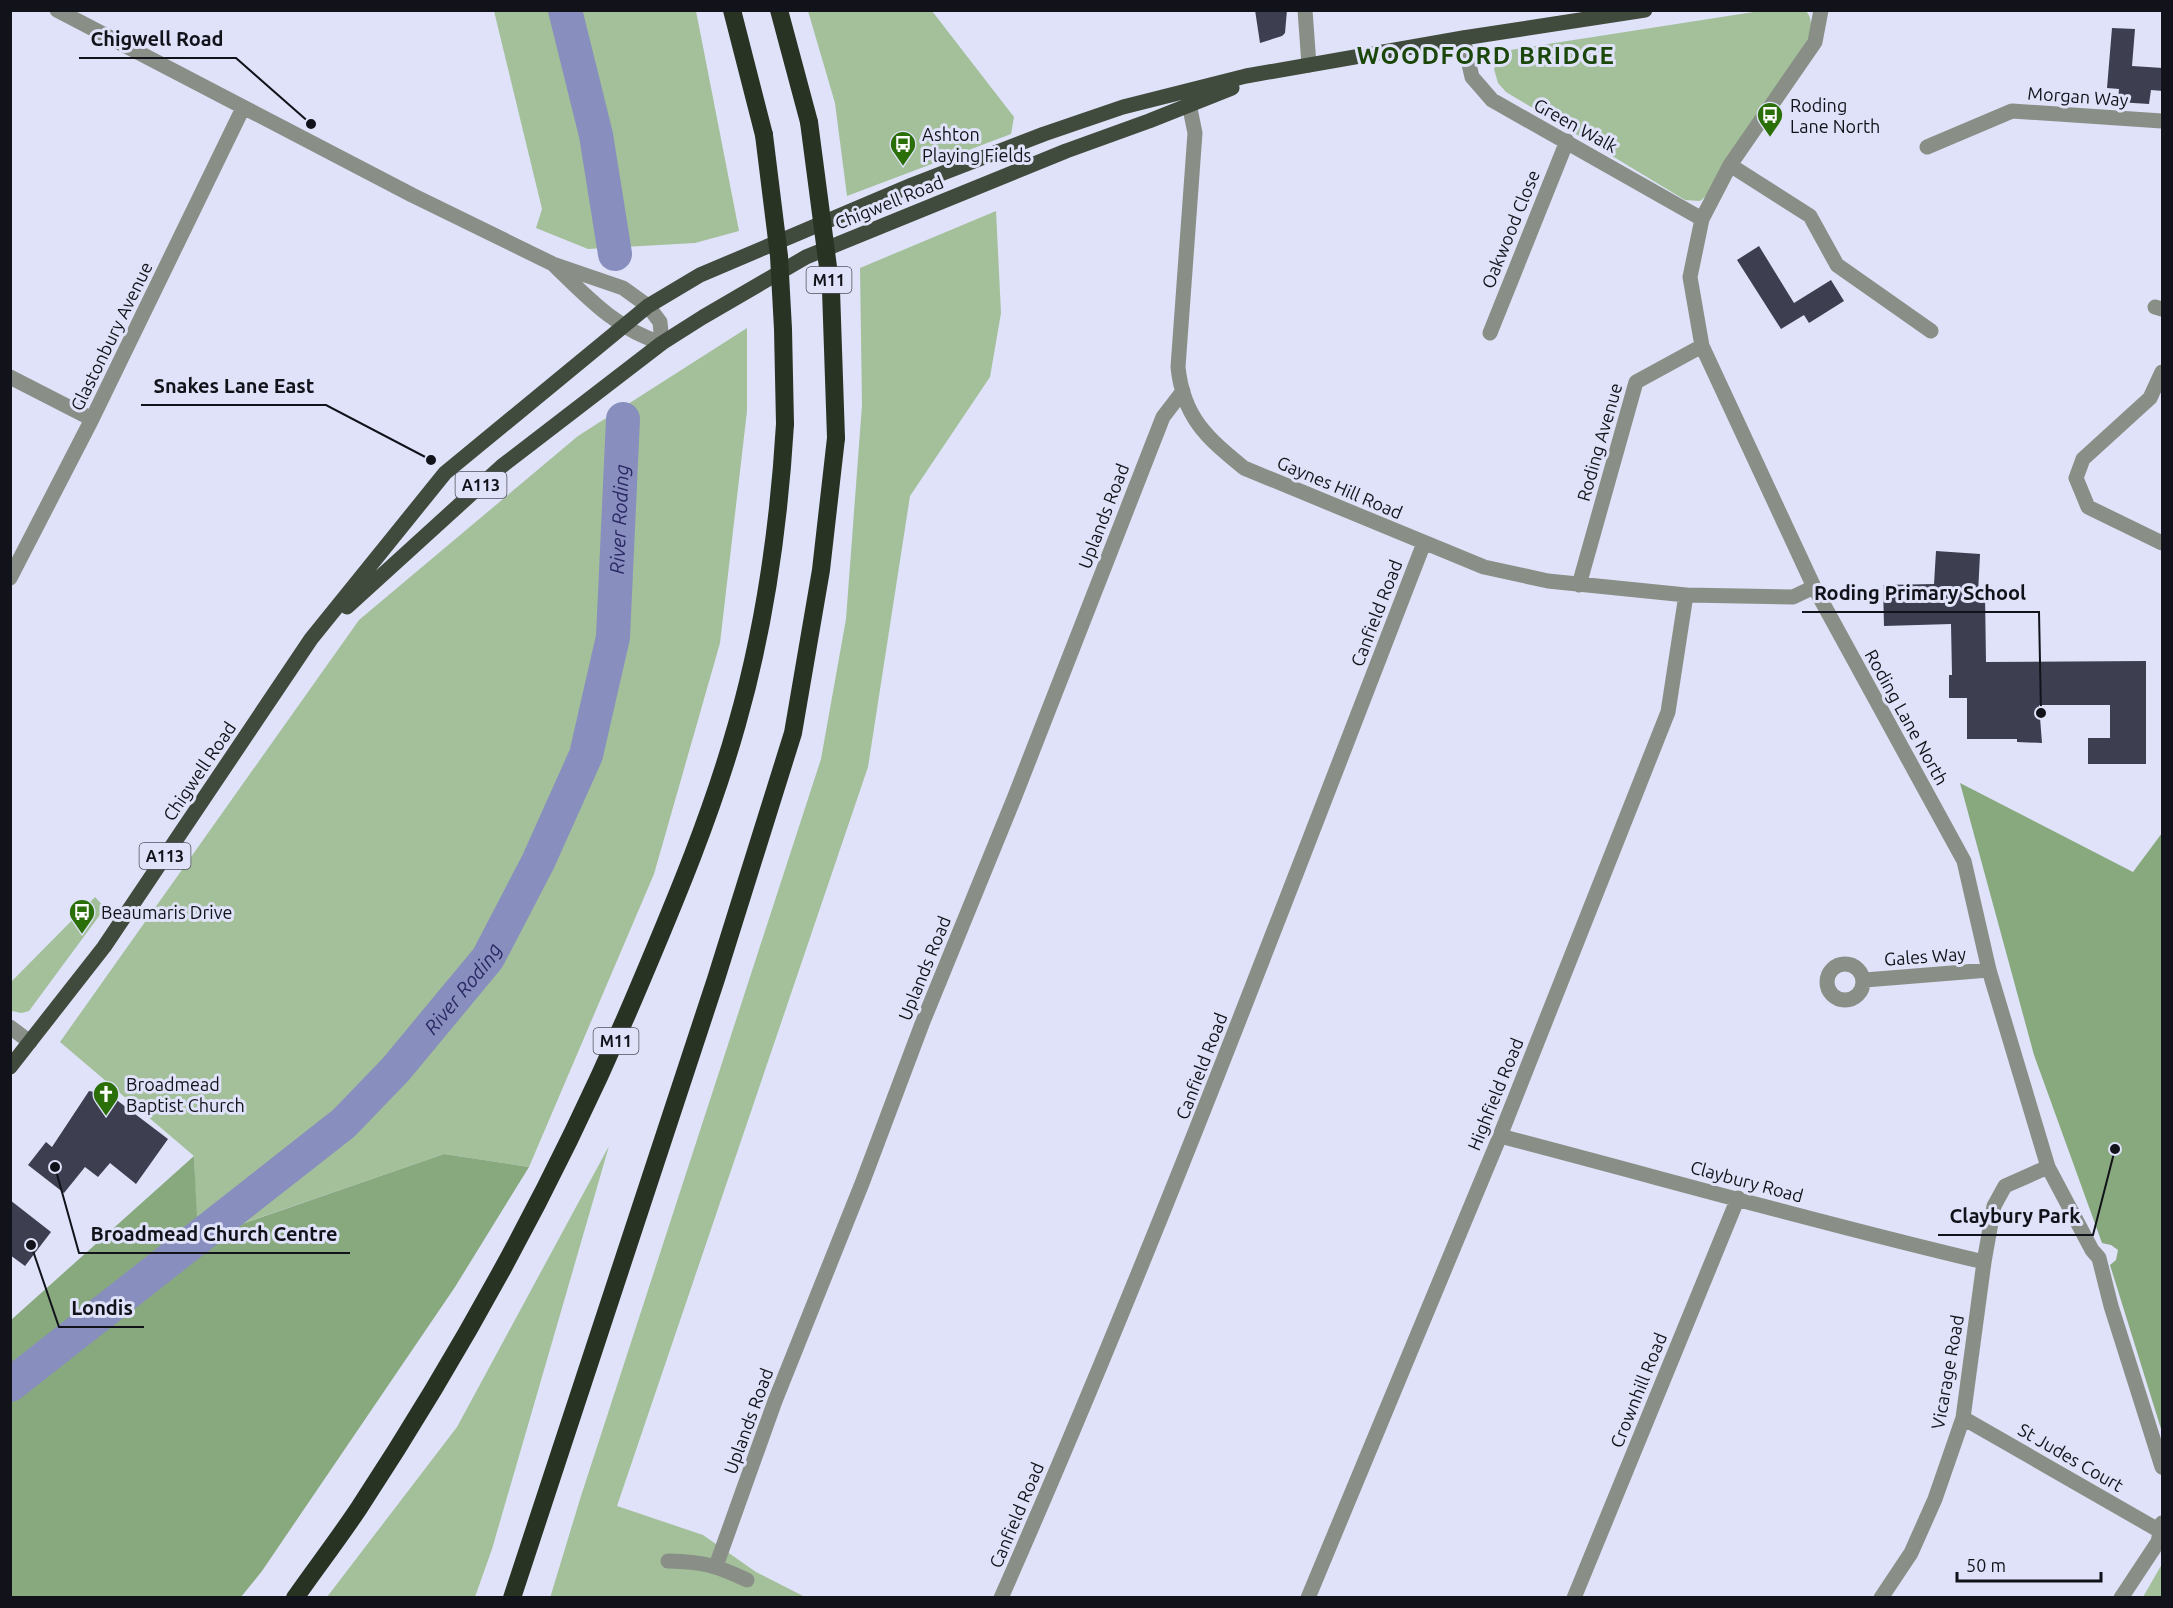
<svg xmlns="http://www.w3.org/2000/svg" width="2173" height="1608" font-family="Ubuntu,sans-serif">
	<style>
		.green { fill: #a3c09a }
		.forest { fill: #88a97e }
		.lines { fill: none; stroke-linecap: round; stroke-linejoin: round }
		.river { stroke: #888ebe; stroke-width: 34 }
		.building { fill: #3d3f51 }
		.minor { stroke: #898f87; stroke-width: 15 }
		.major { stroke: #414b3d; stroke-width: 15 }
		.highway { stroke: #283324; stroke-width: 18 }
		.highway-bridge { stroke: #283324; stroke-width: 18 }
		.labels { text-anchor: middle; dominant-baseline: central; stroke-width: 6; stroke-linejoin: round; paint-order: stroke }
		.shield { fill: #dfe2f8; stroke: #50515d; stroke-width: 1.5 }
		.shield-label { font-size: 16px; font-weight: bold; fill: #12131a }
		.street-label { font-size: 18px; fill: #12131a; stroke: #dfe2f8 }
		.poi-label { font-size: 18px; fill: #12131a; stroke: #dfe2f8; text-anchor: start }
		.water-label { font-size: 20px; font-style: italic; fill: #2a2965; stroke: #dfe2f8 }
		.district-label { font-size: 24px; font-weight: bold; letter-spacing: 1.5px; fill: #1c470a; stroke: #dfe2f8 }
		.leader { fill: none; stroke: #12131a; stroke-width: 2 }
		.callout-dot { fill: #12131a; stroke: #dfe2f8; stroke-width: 2 }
		.callout-label { font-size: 20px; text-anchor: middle; font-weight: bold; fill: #12131a; stroke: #dfe2f8; stroke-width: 6; stroke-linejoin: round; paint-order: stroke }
	</style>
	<rect width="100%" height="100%" fill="#dfe2f8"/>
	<!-- green -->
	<path class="green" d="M494 11H696L739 231 695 243 588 249 536 228 542 209Z
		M808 11H932L1014 117 1011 134 847 196 835 103Z
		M1760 11H1806C1813 19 1811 28 1810 38L1710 193 1700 201 1685 200 1506 92 1498 83 1494 69 1499 59 1510 50Z
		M996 211 1001 313 990 377 910 496 868 767 617 1506 703 1535 756 1572 805 1597 550 1598 581 1496 821 759 846 619 862 405 860 268Z
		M747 328V411L720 643 654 874 529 1167 444 1154 197 1239 194 1156 60 1042 359 620 578 436Z
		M95 897 105 908 29 1011 21 1013 12 1011 11 982Z
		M609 1146 492 1549 475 1597H327L457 1427Z
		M2162 1564V1597H2143Z"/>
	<!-- forest -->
	<path class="forest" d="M1960 783 2133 872 2162 833V1432L2110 1265 2116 1260 2118 1250 2111 1245 2102 1243 2034 1055Z
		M444 1154 529 1167 455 1287 262 1571 241 1597H11V1320L194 1156 198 1239Z"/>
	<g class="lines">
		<!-- river -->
		<g class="river">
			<path d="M565 10 596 135 615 254"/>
			<path id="s1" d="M10 1385 344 1123 396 1069 488 958 538 862 586 755 613 637 623 419"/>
		</g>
	</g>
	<!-- building -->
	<path class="building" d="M1255 10H1287L1285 33 1282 36 1260 43Z
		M2112 28 2135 29 2132 66 2163 68V91L2151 90 2149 104 2118 102 2119 89 2107 88Z
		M1759 246 1794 303 1831 280 1844 301 1809 323 1804 315 1781 329 1737 260Z
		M1936 551 1980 554 1978 594H1985L1986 662 2146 661V764H2088V738H2110V705H2039L2042 743 2017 742V739H1967V698H1949V675H1952L1951 624 1884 626 1883 585 1934 584Z
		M89 1091 110 1095 168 1139 136 1184 110 1163 98 1177 85 1167 64 1193 28 1165 46 1142 52 1147Z
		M10 1200 51 1232 25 1266 10 1255Z"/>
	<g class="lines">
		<!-- minor -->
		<path class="minor" d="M57 10 412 195 553 264 623 288 648 306 660 322 662 343C617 330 586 296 553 264
			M1305 10 1309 65
			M1821 10 1815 42 1730 165 1702 219 1690 277 1702 346 1814 587 1964 861 1989 970 2048 1167 2092 1250 2099 1258 2111 1306 2162 1467
			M1463 38 1472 77 1492 100 1702 219
			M1187 94 1195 133 1178 367C1183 417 1207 438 1244 468L1484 567 1548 581 1686 595 1793 597 1814 587
			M1927 147 2012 111 2162 121
			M1730 165 1810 216 1837 265 1931 331
			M2155 307 2162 309
			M1490 333 1567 141
			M2162 372 2150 398 2083 459 2076 478 2088 507 2162 543
			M10 377 92 419
			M10 578 92 419 243 108
			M1579 585 1636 382 1702 346
			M1827 982a18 18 0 1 1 36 0a18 18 0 1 1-36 0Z
			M1865 980 1989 970
			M10 1027 30 1042
			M1500 1136C1661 1178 1822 1224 1984 1262
			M1963 1418 2160 1531
			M668 1561C704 1562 715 1565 747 1580
			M716 1566 775 1401 863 1181 922 1024 1015 796 1163 417 1183 391
			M1001 1598C1154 1251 1287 896 1424 543
			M1308 1598 1500 1136 1668 712 1686 595
			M1574 1598 1738 1198
			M1881 1598 1911 1553 1935 1499 1963 1418 1984 1262 1994 1206 2005 1186 2048 1167
			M2121 1598 2158 1542 2162 1523"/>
		<!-- major -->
		<path class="major" d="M347 607 502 466 662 343 703 317 806 257 1066 151 1149 121 1232 88
			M10 1067 104 947 311 639 445 473 648 306 700 275 912 185 1044 134 1123 107 1246 76 1463 38 1645 10"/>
		<!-- highway -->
		<path class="highway" d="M732 10 764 135
			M779 10 809 122
			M295 1598C316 1568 339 1538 359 1508 468 1342 563 1167 640 984 676 899 712 813 737 724 765 626 779 525 785 424
			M512 1598 716 979 793 733 821 570 836 438"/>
		<!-- highway-bridge -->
		<path class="highway-bridge" d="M809 122 831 290 836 438
			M764 135 779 256 783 329 785 424"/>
	</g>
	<!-- icons -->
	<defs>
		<g id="bus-pin" transform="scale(1.35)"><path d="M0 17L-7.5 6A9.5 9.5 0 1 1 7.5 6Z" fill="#2b6f09" stroke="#dfe2f8"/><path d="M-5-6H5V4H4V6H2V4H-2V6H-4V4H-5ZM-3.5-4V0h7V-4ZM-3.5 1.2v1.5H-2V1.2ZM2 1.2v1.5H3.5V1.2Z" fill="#fff"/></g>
		<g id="church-pin" transform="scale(1.35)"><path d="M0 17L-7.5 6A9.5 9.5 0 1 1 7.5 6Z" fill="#2b6f09" stroke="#dfe2f8"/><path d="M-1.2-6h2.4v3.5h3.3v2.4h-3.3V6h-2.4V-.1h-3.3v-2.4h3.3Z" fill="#fff"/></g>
	</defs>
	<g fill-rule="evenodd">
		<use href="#bus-pin" x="1770" y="115"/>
		<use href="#bus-pin" x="903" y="144"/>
		<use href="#bus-pin" x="82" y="912"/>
		<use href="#church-pin" x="106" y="1094"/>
	</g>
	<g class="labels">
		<!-- shield labels -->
		<g class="shield">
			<rect x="806.5" y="267" width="45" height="26" rx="4.5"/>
			<rect x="455.5" y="472" width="51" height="26" rx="4.5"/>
			<rect x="139.5" y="843" width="51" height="26" rx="4.5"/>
			<rect x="593.5" y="1028" width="45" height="26" rx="4.5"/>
		</g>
		<g class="shield-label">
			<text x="829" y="280">M11</text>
			<text x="481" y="485">A113</text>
			<text x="165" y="856">A113</text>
			<text x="616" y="1041">M11</text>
		</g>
		<!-- street labels -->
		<g class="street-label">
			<text transform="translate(2078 96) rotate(4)">Morgan Way</text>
			<text transform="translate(1576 125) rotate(29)">Green Walk</text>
			<text transform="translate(889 202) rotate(-22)">Chigwell Road</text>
			<text transform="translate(1510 229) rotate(-68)">Oakwood Close</text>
			<text transform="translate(111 336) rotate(-64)">Glastonbury Avenue</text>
			<text transform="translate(1599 442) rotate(-74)">Roding Avenue</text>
			<text transform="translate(1340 487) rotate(23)">Gaynes Hill Road</text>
			<text transform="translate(1103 516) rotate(-69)">Uplands Road</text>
			<text transform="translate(1376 613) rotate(-69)">Canfield Road</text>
			<text transform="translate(1907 717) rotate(61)">Roding Lane North</text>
			<text transform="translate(199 771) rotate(-56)">Chigwell Road</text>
			<text transform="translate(1925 956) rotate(-4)">Gales Way</text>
			<text transform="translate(924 968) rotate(-68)">Uplands Road</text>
			<text transform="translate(1201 1066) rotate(-69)">Canfield Road</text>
			<text transform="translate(1495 1094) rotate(-68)">Highfield Road</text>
			<text transform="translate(1747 1181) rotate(15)">Claybury Road</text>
			<text transform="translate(1947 1372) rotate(-80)">Vicarage Road</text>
			<text transform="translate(1638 1390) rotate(-68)">Crownhill Road</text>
			<text transform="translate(748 1421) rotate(-70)">Uplands Road</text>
			<text transform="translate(2071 1457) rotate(30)">St Judes Court</text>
			<text transform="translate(1016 1515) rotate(-67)">Canfield Road</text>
		</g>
		<!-- poi labels -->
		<g class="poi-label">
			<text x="1790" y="105">Roding<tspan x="1790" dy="21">Lane North</tspan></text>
			<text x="922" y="134">Ashton<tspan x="922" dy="21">Playing Fields</tspan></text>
			<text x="101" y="912">Beaumaris Drive</text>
			<text x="126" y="1084">Broadmead<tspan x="126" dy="21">Baptist Church</tspan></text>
		</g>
		<!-- water labels -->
		<g class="water-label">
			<text stroke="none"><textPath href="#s1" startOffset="1108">River Roding</textPath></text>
			<text stroke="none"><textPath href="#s1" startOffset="604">River Roding</textPath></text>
		</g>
		<!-- district labels -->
		<g class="district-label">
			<text x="1486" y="55">WOODFORD BRIDGE</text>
		</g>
	</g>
	<!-- callouts -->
	<path class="leader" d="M311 124L236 58H79M431 460L326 405H141M2041 713L2039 612H1802M2115 1149L2093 1235H1938M55 1167L79 1253H350M31 1245L59 1327H144"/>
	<g class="callout-dot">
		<circle cx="311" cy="124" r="6"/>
		<circle cx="431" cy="460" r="6"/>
		<circle cx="2041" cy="713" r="6"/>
		<circle cx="2115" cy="1149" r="6"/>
		<circle cx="55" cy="1167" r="6"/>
		<circle cx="31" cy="1245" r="6"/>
	</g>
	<g class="callout-label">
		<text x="157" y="46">Chigwell Road</text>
		<text x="234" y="393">Snakes Lane East</text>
		<text x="1920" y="600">Roding Primary School</text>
		<text x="2015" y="1223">Claybury Park</text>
		<text x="214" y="1241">Broadmead Church Centre</text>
		<text x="102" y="1315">Londis</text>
	</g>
	<!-- border -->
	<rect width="2173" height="1608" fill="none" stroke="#12131a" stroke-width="24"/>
	<!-- scale -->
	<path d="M1957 1572v9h144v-9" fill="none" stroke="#12131a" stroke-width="3"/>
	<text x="1966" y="1572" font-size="18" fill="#12131a" stroke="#dfe2f8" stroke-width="4.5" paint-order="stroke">50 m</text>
</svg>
